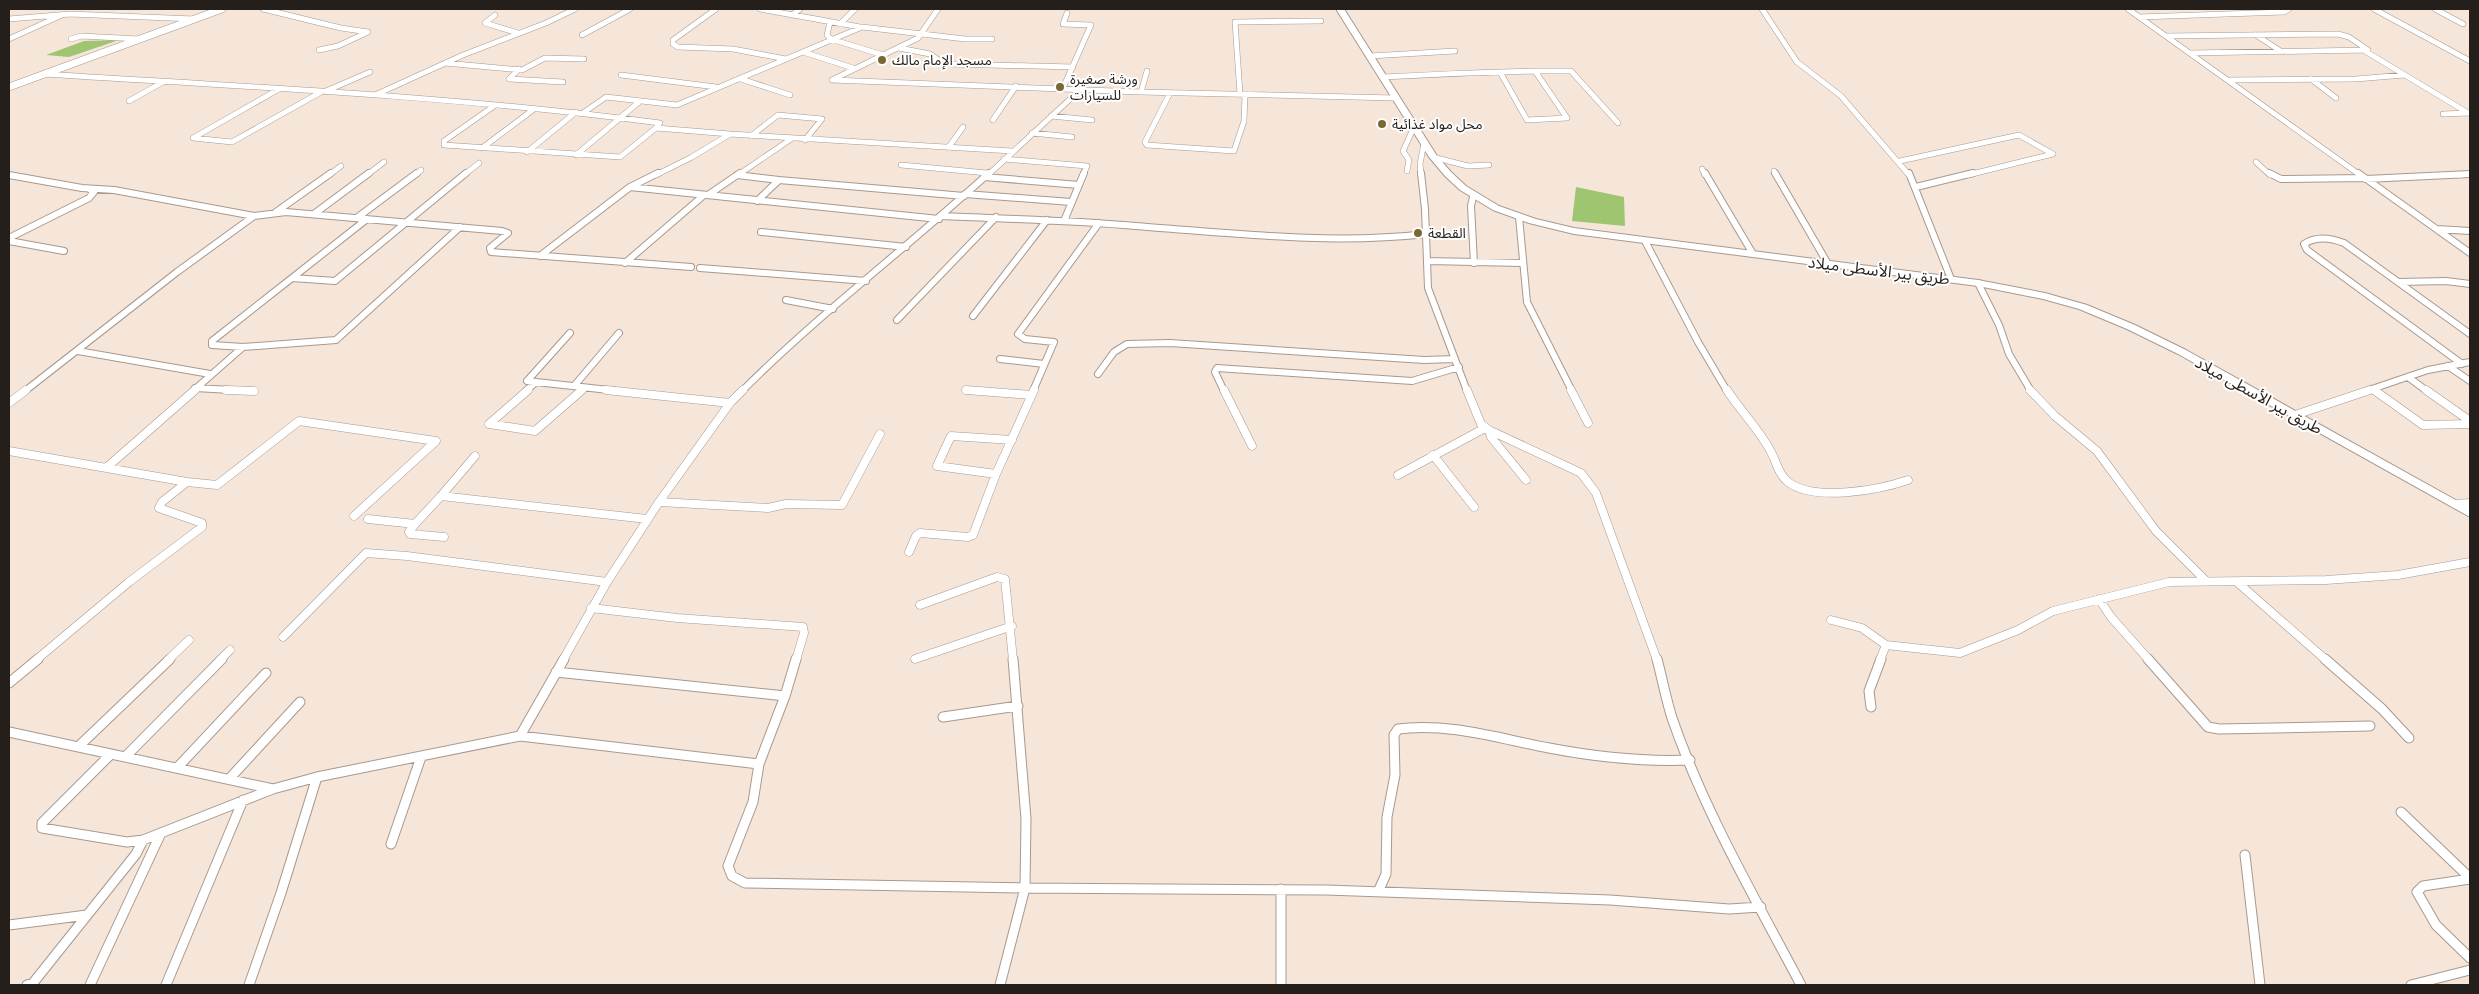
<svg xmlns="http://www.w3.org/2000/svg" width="2479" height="994" font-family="'IBM Plex Serif','Noto Sans Arabic',serif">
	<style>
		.forest { fill: #a0c571 }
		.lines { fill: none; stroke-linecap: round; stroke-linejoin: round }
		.minor-far3-casing { stroke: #a8998e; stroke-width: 6 }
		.minor-far2-casing { stroke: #a8998e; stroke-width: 8 }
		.minor-far1-casing { stroke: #a8998e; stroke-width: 9 }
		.minor-casing { stroke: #a8998e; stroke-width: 11 }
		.tertiary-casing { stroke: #a8998e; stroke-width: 8 }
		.primary-casing { stroke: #a8998e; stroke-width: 2 }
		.minor-far3 { stroke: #fff; stroke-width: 5 }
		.minor-far2 { stroke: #fff; stroke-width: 6 }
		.minor-far1 { stroke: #fff; stroke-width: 8 }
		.minor { stroke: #fff; stroke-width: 9 }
		.tertiary { stroke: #fff; stroke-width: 7 }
		.primary { fill: #fff; fill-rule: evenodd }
		.poi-dot { fill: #7b6736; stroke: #fff; stroke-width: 2 }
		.labels { text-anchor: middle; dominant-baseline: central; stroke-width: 4; stroke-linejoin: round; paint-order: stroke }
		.far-poi-label { font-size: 14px; fill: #251f1b; stroke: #fff; text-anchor: start }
		.street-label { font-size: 16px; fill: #251f1b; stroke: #fff }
	</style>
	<rect width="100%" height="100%" fill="#f6e6da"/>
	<!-- forest -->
	<path class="forest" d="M119 40 69 57 46 55 84 41Z
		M1576 187 1624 197 1625 226 1572 221Z"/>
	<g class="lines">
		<!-- minor-far3 casing -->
		<g class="minor-far3-casing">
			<path id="minor-far3" d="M263 9 341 28 368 32 338 46 319 50
				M716 9 673 40V44L678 47 733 49 786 59
				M760 9 860 27
				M1762 9 1797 62 1841 96 1909 175
				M2128 9 2360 175
				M2374 9 2470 61
				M2435 9 2463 24
				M495 15 485 23 518 33
				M792 15 800 9
				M2139 17 2284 12 2289 9
				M9 19 70 14 194 19
				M830 22 827 35 831 39 883 55
				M840 24 855 9
				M582 35 630 9
				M2256 35 2282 52
				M2166 36 2338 34 2349 37 2368 50 2190 53
				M9 39 62 15
				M71 39 81 36 139 39
				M899 48 930 54 943 63 949 64 1073 67
				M2365 51 2468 113
				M803 52 853 68
				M1370 56 1455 51
				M445 63 522 70 545 58 584 59
				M519 69 509 79 563 82
				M1535 71H1571L1618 123
				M43 74C249 87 455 96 660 123L656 128 730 134
				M621 75 716 87
				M1383 77C1434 74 1484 72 1535 71L1567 118 1527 120 1500 72
				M741 79 790 95
				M2311 79 2336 98
				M832 80 1141 92 1395 98
				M832 80 918 38 938 9
				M2229 80 2356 79 2404 75
				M1063 88 1091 25 1063 24 1067 13
				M279 89 193 138 232 142 321 92
				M326 91 370 72
				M1141 92 1147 71
				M1170 93 1145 142 1147 145 1234 151 1244 121 1245 95
				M1240 94 1235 22 1321 21
				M375 95 463 55 546 23 575 9
				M129 101 163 82
				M494 106 444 141V145L620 157 656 128
				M583 113 606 97 677 105 862 27 965 39H992
				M2443 114 2468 113
				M1051 116 1092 120
				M993 120 1016 86
				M1032 133 1072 137
				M751 136 778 115 822 119 805 140
				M482 148 534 109
				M948 148 963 127
				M527 152 576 112
				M576 155 639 102
				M1433 157 1468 166 1489 165
				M1004 159 1087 166 1083 175
				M1900 161 2019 135 2053 154 1968 175
				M2256 162 2270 175
				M901 165 987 173
				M1702 169 1705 175
				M1407 171 1409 160 1403 151 1414 127
				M1774 171 1776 175
				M329 175 341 166
				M367 175 384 162
				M415 175 421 170
				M464 175 479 163
				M656 175 692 157 730 134 1012 151
				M738 175 791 139
				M988 175 1081 89
				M1421 175 1420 164 1424 143
				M2459 175 2470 174"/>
		</g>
		<!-- minor-far2 casing -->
		<g class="minor-far2-casing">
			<path id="minor-far2" d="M1421 173 1425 209 1428 288 1467 391
				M1705 173 1753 254
				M1775 173 1828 264
				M1909 173 1951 279
				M2269 173 2281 179 2364 178
				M2358 173 2470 253
				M9 175 82 188 114 190 254 216 177 272 25 391
				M737 175 779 180
				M984 177 1079 185
				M2366 179 2470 174
				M630 187 939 219
				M1916 187 1973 173
				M965 194 1071 202
				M708 195 740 173
				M1473 197 1471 206 1474 263
				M757 201 779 180 964 196
				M276 212 331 173
				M314 214 369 173
				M254 216 286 212 502 231 508 233 490 248 491 252 691 267
				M942 216C1006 219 1071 220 1135 226 1232 233 1329 245 1426 234
				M358 217 417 173
				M1519 217 1527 302 1572 391
				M367 219 292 278 335 281 466 173
				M1064 221 1084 173
				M2437 229 2470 231
				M761 232 906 247
				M9 238 89 198 94 192 89 189
				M9 241 64 251
				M1645 241 1698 342 1727 391
				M540 256 630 187 658 173
				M1427 261 1522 263
				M625 263 704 195
				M700 268 866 281
				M292 278 212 341V345L243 347 336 340 460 227
				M2399 282 2446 281 2470 284
				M1978 283 1999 325 2009 354 2031 391
				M786 300 833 309
				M973 316 1047 220
				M897 320 996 217
				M570 333 527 381 618 391
				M78 351 210 374
				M1000 359 1044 364
				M2462 364 2307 250 2304 244C2316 236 2331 238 2344 243L2470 334
				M2448 366 2470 381
				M1098 374 1114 352 1127 344 1170 343 1424 360 1455 359
				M2408 377 2427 391
				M574 386 619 333
				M195 388 250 391
				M2373 389 2376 391
				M966 390 977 391
				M193 391 243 347
				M526 391 536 382
				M581 391 584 388
				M742 391C820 313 908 247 989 173
				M1033 391 1054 342 1025 339 1018 334 1099 223
				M1224 391 1215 372 1217 368 1412 381 1459 367
				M2366 391 2428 370 2470 362"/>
		</g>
		<!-- minor-far1 casing -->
		<g class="minor-far1-casing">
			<path id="minor-far1" d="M226 390 254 391
				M528 390 489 424 535 431 582 390
				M606 390 730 403
				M966 390 1031 395
				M1224 390 1252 446
				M1467 390 1481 424 1489 430 1581 473 1596 493 1657 660
				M1571 390 1588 423
				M1727 390C1741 412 1762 432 1773 456 1777 465 1780 476 1788 482 1814 502 1879 490 1908 480
				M2030 390 2055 416 2097 451 2156 531 2206 581
				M2374 390 2423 425 2470 424
				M2426 390 2470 421
				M9 403 26 390
				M2295 415 2370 390
				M1489 430 1491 437 1526 480
				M9 451 187 482
				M1433 455 1474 507
				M106 468 195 390
				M996 474 937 466 951 436 1012 440
				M1398 475 1485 428
				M441 496 475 456
				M659 502 768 508 786 504 842 505 880 434
				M2455 504 2470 503
				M368 519 415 524 441 496 647 519
				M415 524 409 532 410 534 444 537
				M909 552 916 536 920 533 968 537 973 535 996 474 1034 390
				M2237 582 2326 660
				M2099 599 2111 617 2149 660
				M920 605 997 577 1005 579 1013 660
				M591 608 677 618 803 627 804 633 796 660
				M1831 620 1862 628 1886 645 1960 653 2018 630 2053 611 2169 582 2326 580 2398 575 2470 562
				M283 637 366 553 407 556 607 582
				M915 659 1012 626
				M36 660 129 582 202 527V523L159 508 162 502 187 482 217 485 299 421 436 441 354 516
				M168 660 189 640
				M220 660 230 650
				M563 660 607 582 659 502 730 403 743 390
				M1880 660 1886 645"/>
		</g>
		<!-- minor casing -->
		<g class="minor-casing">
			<path id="minor" d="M796 659 785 696 759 764 753 802 728 866 732 876 745 883 1025 888 1000 985
				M1013 659 1026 819 1025 888 1326 890 1610 900 1729 909 1761 907
				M1657 659C1662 678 1666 699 1672 718 1704 811 1755 898 1801 985
				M2148 659 2208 727 2219 729 2370 726
				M2325 659 2382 709 2409 738
				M556 672 785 696
				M9 683 38 659
				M1871 707 1869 691 1881 659
				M943 717 1018 706
				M9 732 273 789 317 777 520 736 759 764
				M520 736 564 659
				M78 747 170 659
				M111 754 42 823V828L127 842 143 840 273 789
				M125 757 222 659
				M177 768 266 673
				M230 778 300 702
				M2401 812 2470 878
				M391 844 421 757
				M2245 855 2260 985
				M2470 879 2423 886 2417 892 2436 925 2470 958
				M1281 889V985
				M1378 892 1386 874 1387 817 1395 775 1394 735 1398 729C1447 722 1501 739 1549 748 1596 757 1643 762 1690 760
				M9 925 87 915
				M27 985 33 983 136 854 143 840
				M90 985 161 833
				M166 985 243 800
				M249 985 281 893 317 777
				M2411 985 2470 970"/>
		</g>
		<!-- tertiary casing -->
		<g class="tertiary-casing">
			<path id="tertiary" d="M9 87 222 9"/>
		</g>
		<!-- primary casing -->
		<g class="primary-casing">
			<path id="primary" d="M1336 9H1344L1437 156 1451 172 1466 186 1499 206 1536 219 1574 228 1978 280 2045 293 2087 305 2135 325 2186 350 2470 508V517L2178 354 2127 329 2079 309 2043 299 1978 286 1574 234 1529 223 1493 210 1460 190 1445 176 1429 157Z"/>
		</g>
		<!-- minor-far3 -->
		<use href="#minor-far3" class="minor-far3"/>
		<!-- minor-far2 -->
		<use href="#minor-far2" class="minor-far2"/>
		<!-- minor-far1 -->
		<use href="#minor-far1" class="minor-far1"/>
		<!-- minor -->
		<use href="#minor" class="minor"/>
		<!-- tertiary -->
		<use href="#tertiary" class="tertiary"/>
		<!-- primary -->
		<use href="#primary" class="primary"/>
	</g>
	<!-- markers -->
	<g class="poi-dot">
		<circle cx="882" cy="60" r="5"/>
		<circle cx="1060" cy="87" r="5"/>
		<circle cx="1382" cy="124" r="5"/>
		<circle cx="1418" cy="233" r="5"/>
	</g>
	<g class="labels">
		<!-- far-poi labels -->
		<g class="far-poi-label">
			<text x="892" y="60">مسجد الإمام مالك</text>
			<text x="1070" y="79">ورشة صغيرة<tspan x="1070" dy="16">للسيارات</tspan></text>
			<text x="1392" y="124">محل مواد غذائية</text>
			<text x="1428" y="233">القطعة</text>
		</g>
		<!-- street labels -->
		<g class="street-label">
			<text transform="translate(1879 270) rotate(7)">طريق بير الأسطى ميلاد</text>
			<text transform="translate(2259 395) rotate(29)">طريق بير الأسطى ميلاد</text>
		</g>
	</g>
	<!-- border -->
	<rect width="2479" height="994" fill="none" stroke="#251f1b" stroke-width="20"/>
</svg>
